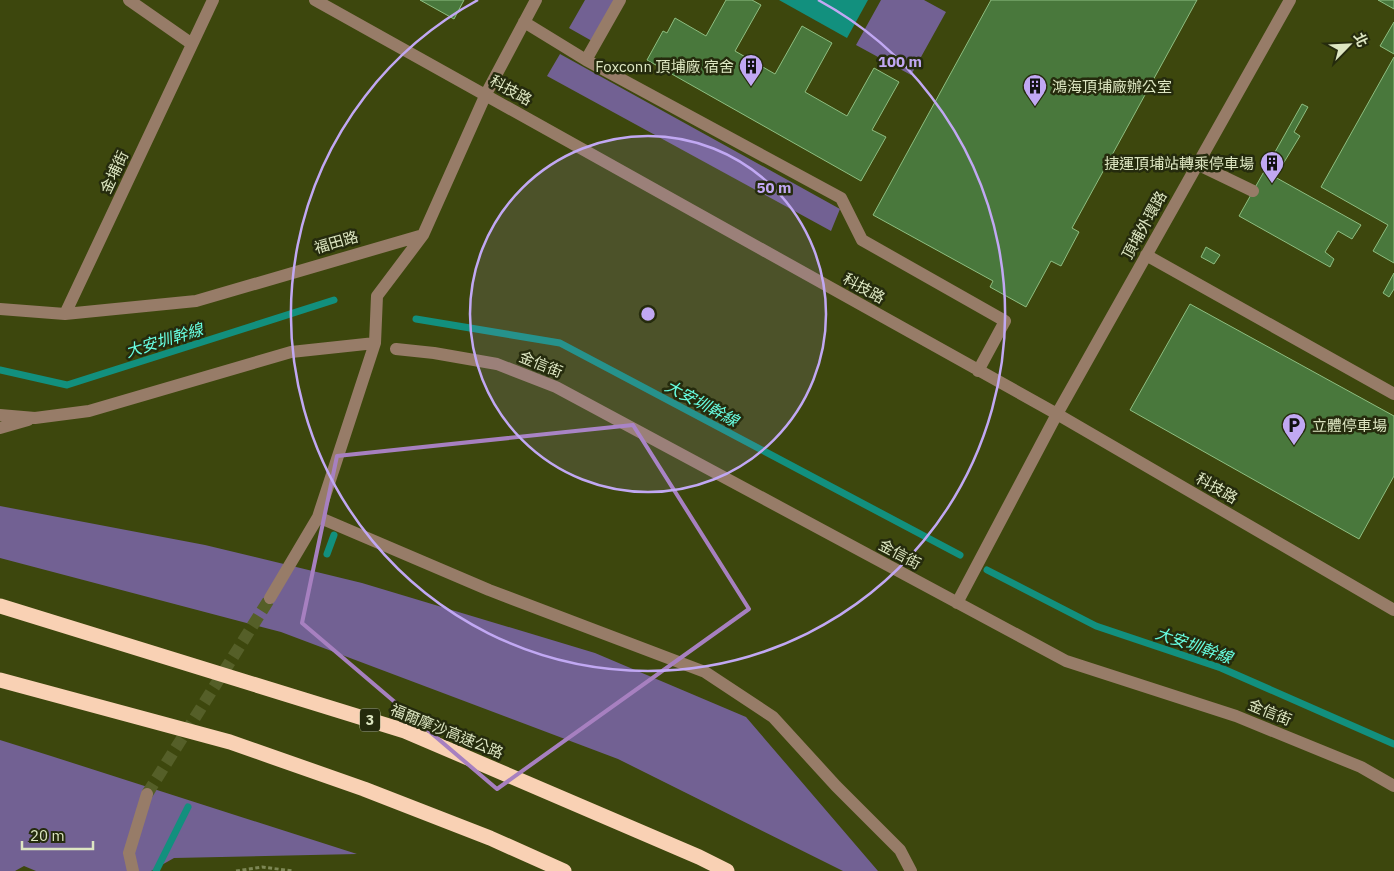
<svg xmlns="http://www.w3.org/2000/svg" width="1394" height="871" font-family="'IBM Plex Sans','Noto Sans TC',sans-serif">
	<style>
		.green { fill: #726193 }
		.water { fill: #12907e }
		.lines { fill: none; stroke-linecap: round; stroke-linejoin: round }
		.stream { stroke: #12907e; stroke-width: 7 }
		.building { fill: #49783c; stroke: #8ebe81 }
		.minor-tunnel { stroke: #555f28; stroke-width: 12; stroke-dasharray: 12 6; stroke-linecap: butt }
		.path { stroke: #7d8755; stroke-width: 3; stroke-dasharray: 4 2.5; stroke-linecap: butt }
		.minor { stroke: #977c68; stroke-width: 12 }
		.highway { stroke: #f9d1b4; stroke-width: 15 }
		.marked { fill: none; stroke: #a780c0; stroke-width: 4; stroke-linejoin: round }
		.ring { fill: none; stroke: #c1a8f3; stroke-width: 2.5 }
		.labels { text-anchor: middle; dominant-baseline: central; stroke-width: 5; stroke-linejoin: round; paint-order: stroke }
		.shield { fill: #252b0d; stroke: #a6ae8c; stroke-width: 1 }
		.shield-label { font-size: 14px; font-weight: bold; fill: #dde6c2 }
		.poi-label { font-size: 15px; fill: #dde6c2; stroke: #252b0d; text-anchor: end }
		.street-label { font-size: 15px; fill: #dde6c2; stroke: #252b0d }
		.water-label { font-size: 16px; font-style: italic; fill: #68fee2; stroke: #252b0d }
		.centre { fill: #c1a8f3; stroke: #252b0d; stroke-width: 2.5 }
		.ring-label { font-size: 15px; text-anchor: middle; font-weight: bold; fill: #c1a8f3; stroke: #252b0d; stroke-width: 5; stroke-linejoin: round; paint-order: stroke }
	</style>
	<rect width="100%" height="100%" fill="#3d470d"/>
	<!-- green -->
	<path class="green" d="M585 0H615L592 41 569 28Z
		M881 0H924L946 12 911 75 856 45Z
		M560 54 840 209 831 231 547 76Z
		M0 506 205 545 362 583 595 653 746 717 878 871H843L618 759 281 632 0 558Z
		M0 740 51 756 357 854 174 858 151 871H36L24 866 15 871H0Z"/>
	<!-- water -->
	<path class="water" d="M779 0H868L847 38Z"/>
	<g class="lines">
		<!-- stream -->
		<path class="stream" d="M416 319 560 343 960 555
			M0 370 67 385 334 300
			M327 554 334 535
			M987 570 1096 626 1221 668 1394 744
			M156 871 188 807"/>
	</g>
	<!-- building -->
	<path class="building" d="M420 0H464L454 19Z
		M726 0H752L761 5 735 51 775 74 802 26 832 43 805 92 847 116 874 68 899 82 872 130 886 137 861 181 647 60 663 31 667 33 675 18 706 36Z
		M991 0H1197L1072 228 1079 232 1061 266 1051 261 1026 307 990 287 993 281 873 215Z
		M1378 0H1394V9Z
		M1394 22V54L1380 46Z
		M1394 57V263L1373 251 1388 225 1321 187Z
		M1302 104 1308 107 1294 132 1300 136 1275 177 1361 225 1352 239 1338 231 1325 252 1334 259 1330 267 1239 216Z
		M1206 247 1220 255 1214 264 1201 257Z
		M1394 273V289L1389 297 1383 293Z
		M1190 304 1394 416V476L1359 539 1130 410Z"/>
	<g class="lines">
		<!-- minor-tunnel -->
		<path class="minor-tunnel" d="M147 794 270 598"/>
		<!-- path -->
		<path class="path" d="M236 871 262 867 293 871"/>
		<!-- minor -->
		<path class="minor" d="M129 0 192 44
			M315 0 1057 414 1394 610
			M620 0 586 60 841 198 862 240 1005 321 978 371
			M524 22 586 60
			M1197 164 1253 191
			M1146 255 1394 394
			M0 309 65 314 196 301 423 235 486 94 536 0
			M65 314 213 0
			M396 349 434 353 497 364 556 387 1066 661 1236 716 1361 767 1394 786
			M0 415 35 418 89 411 291 352 375 343
			M0 428 28 420
			M318 517 489 590 705 672 773 717 836 786 900 850 911 871
			M270 598 318 517 375 343 377 296 423 235
			M957 603 1057 414 1290 0
			M133 871 129 853 147 794"/>
		<!-- highway -->
		<path class="highway" d="M0 606 405 731 699 857 727 871
			M0 680 230 742 364 789 490 838 564 871"/>
	</g>
	<!-- marked area -->
	<path class="marked" d="M633 425 749 609 497 789 302 623 337 456Z"/>
	<!-- distance rings -->
	<circle cx="648" cy="314" r="178" fill="#c1a8f3" fill-opacity=".12"/>
	<g class="ring">
		<circle cx="648" cy="314" r="178"/>
		<path d="M818 0A357 357 0 1 1 478 0"/>
	</g>
	<!-- icons -->
	<defs>
		<g id="building-pin" transform="scale(1.25)"><path d="M0 17L-7.5 6A9.5 9.5 0 1 1 7.5 6Z" fill="#c1a8f3" stroke="#252b0d"/><path d="M-4-6H4V6H1V3H-1V6H-4ZM-2.5-4.3h1.7v1.8h-1.7ZM.8-4.3h1.7v1.8H.8ZM-2.5-1h1.7V.8h-1.7ZM.8-1h1.7V.8H.8Z" fill="#111"/></g>
		<g id="parking-pin" transform="scale(1.25)"><path d="M0 17L-7.5 6A9.5 9.5 0 1 1 7.5 6Z" fill="#c1a8f3" stroke="#252b0d"/><path d="M-3.5-5.5H1a3.5 3.5 0 0 1 0 7H-1V5.5H-3.5ZM-1-3.4V-.6H.8a1.4 1.4 0 0 0 0-2.8Z" fill="#111"/></g>
	</defs>
	<g fill-rule="evenodd">
		<use href="#building-pin" x="751" y="66"/>
		<use href="#building-pin" x="1035" y="86"/>
		<use href="#building-pin" x="1272" y="163"/>
		<use href="#parking-pin" x="1294" y="425"/>
	</g>
	<g class="labels">
		<!-- shield labels -->
		<rect class="shield" x="360" y="708.5" width="20" height="23" rx="4"/>
		<g class="shield-label">
			<text x="370" y="720">3</text>
		</g>
		<!-- poi labels -->
		<g class="poi-label">
			<text x="734" y="66">Foxconn 頂埔廠 宿舍</text>
			<text x="1052" y="86" text-anchor="start">鴻海頂埔廠辦公室</text>
			<text x="1254" y="163">捷運頂埔站轉乘停車場</text>
			<text x="1312" y="425" text-anchor="start">立體停車場</text>
		</g>
		<!-- street labels -->
		<g class="street-label">
			<text transform="translate(511 90) rotate(29)">科技路</text>
			<text transform="translate(114 172) rotate(-65)">金埔街</text>
			<text transform="translate(1144 225) rotate(-61)">頂埔外環路</text>
			<text transform="translate(336 242) rotate(-16)">福田路</text>
			<text transform="translate(864 288) rotate(29)">科技路</text>
			<text transform="translate(541 364) rotate(22)">金信街</text>
			<text transform="translate(1217 488) rotate(30)">科技路</text>
			<text transform="translate(900 554) rotate(28)">金信街</text>
			<text transform="translate(1270 712) rotate(22)">金信街</text>
			<text transform="translate(447 731) rotate(22)">福爾摩沙高速公路</text>
		</g>
		<!-- water labels -->
		<g class="water-label">
			<text transform="translate(164 340) rotate(-17)">大安圳幹線</text>
			<text transform="translate(702 403) rotate(28)">大安圳幹線</text>
			<text transform="translate(1194 645) rotate(19)">大安圳幹線</text>
		</g>
	</g>
	<circle cx="648" cy="314" r="8" class="centre"/>
	<g class="ring-label">
		<text x="900" y="67">100 m</text>
		<text x="774" y="193">50 m</text>
	</g>
	<!-- north arrow -->
	<g transform="translate(1349 45) rotate(66)" stroke="#252b0d" stroke-width="4" paint-order="stroke">
	<path d="M0-4L9 19L0 12L-9 19Z" fill="#dde6c2"/>
	<text y="-8" font-size="14" font-weight="bold" text-anchor="middle" fill="#dde6c2">北</text>
	</g>
	<!-- scale -->
	<path d="M22 841v8h71v-8" fill="none" stroke="#dde6c2" stroke-width="2.5"/>
	<text x="30" y="841" font-size="15" fill="#dde6c2" stroke="#252b0d" stroke-width="4" paint-order="stroke">20 m</text>
</svg>
